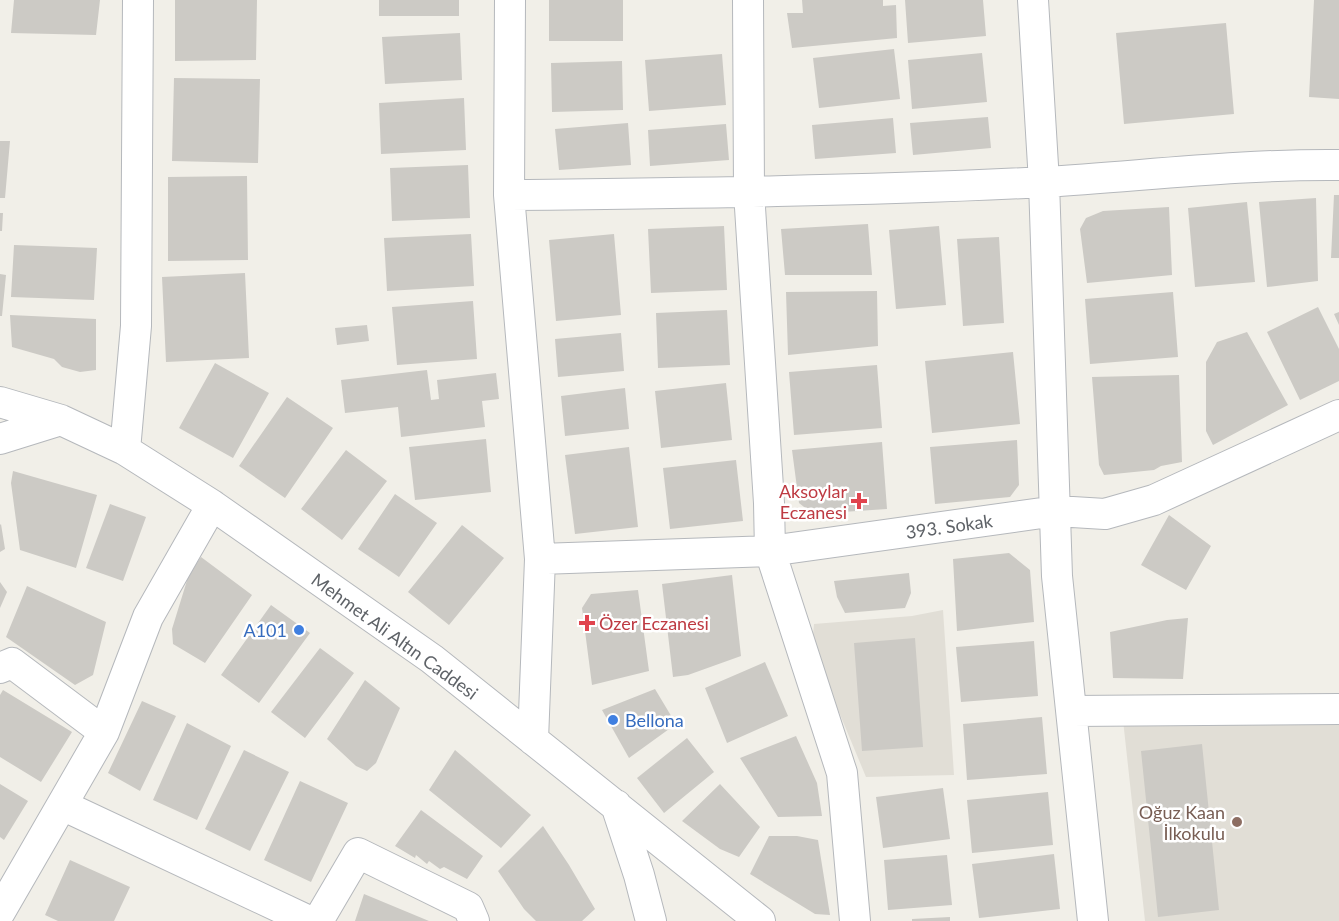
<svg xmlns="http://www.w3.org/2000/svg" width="1339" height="921" font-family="Lato,sans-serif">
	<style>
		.education { fill: #e1ded6 }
		.building { fill: #cccac5 }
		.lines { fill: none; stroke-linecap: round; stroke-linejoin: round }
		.minor-casing { stroke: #b5b8bc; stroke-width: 32 }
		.minor { stroke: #fff; stroke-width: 30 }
		.health-dot { fill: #e0444e; stroke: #fff; stroke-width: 2 }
		.shop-dot { fill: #3f7fe0; stroke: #fff; stroke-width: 2 }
		.education-dot { fill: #8d6e63; stroke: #fff; stroke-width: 2 }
		.labels { text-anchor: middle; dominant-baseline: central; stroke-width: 5; stroke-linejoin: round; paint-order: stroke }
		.health-label { font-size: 18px; fill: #be3a42; stroke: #fff; text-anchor: end }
		.street-label { font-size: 18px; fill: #5f6368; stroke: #fff }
		.shop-label { font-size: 18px; fill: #366cbe; stroke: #fff; text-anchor: end }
		.education-label { font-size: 18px; fill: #785e54; stroke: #fff; text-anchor: end }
	</style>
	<rect width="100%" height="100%" fill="#f1efe8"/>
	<!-- education -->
	<path class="education" d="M943 610 954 775 866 777 812 647 814 624 912 616Z
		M1123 720 1339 723V921H1145Z"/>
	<!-- building -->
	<path class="building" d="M14 0H100L96 35 11 33Z
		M175 0H257L256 60 175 61Z
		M379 0H459V16H379Z
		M549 0H623V41H549Z
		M802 0H883V6L896 5 897 38 792 48 787 13H803Z
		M905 0H983L986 36 908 43Z
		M1314 0H1339V99L1309 97Z
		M1226 23 1234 114 1124 124 1116 33Z
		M460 33 462 80 385 84 382 37Z
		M894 49 900 99 819 108 813 58Z
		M982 53 987 102 912 109 908 60Z
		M722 54 726 105 649 111 645 60Z
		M622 61 623 110 552 112 551 63Z
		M174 78 260 79 258 163 172 161Z
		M464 98 466 150 381 154 379 103Z
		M988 117 991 148 913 155 910 123Z
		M893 118 896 153 815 159 812 125Z
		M628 123 631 165 559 170 555 129Z
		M726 124 729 160 650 166 648 130Z
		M0 141H10L5 198H0Z
		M468 165 470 218 392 221 390 168Z
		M247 176 248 260 168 261V177Z
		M1334 195H1339V258H1331Z
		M1316 198 1318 281 1267 287 1259 202Z
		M1247 202 1255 282 1195 287 1188 208Z
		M1169 207 1172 275 1087 283 1080 229 1086 218 1103 211Z
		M0 213H3L2 231H0Z
		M868 224 872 275H785L781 229Z
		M724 226 727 290 651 293 648 229Z
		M939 226 946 305 896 309 889 230Z
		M471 234 474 286 387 291 384 238Z
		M614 234 621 315 556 321 549 240Z
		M999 237 1004 323 963 326 957 239Z
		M14 245 97 248 94 300 11 297Z
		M245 273 249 358 166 362 162 277Z
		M0 274 6 275 2 316H0Z
		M877 291 878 346 788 355 786 292Z
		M1173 292 1178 357 1090 364 1085 299Z
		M473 301 477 359 397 365 392 307Z
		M1318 307 1339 349V381L1300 400 1267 332Z
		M727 310 730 365 658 368 656 313Z
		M1339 312V325L1334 314Z
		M10 315 96 319V370L80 372 62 367 54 359 12 347Z
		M367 325 369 341 337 345 335 328Z
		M1247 332 1288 405 1213 445 1206 431V362L1217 342Z
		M621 333 624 371 558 377 555 339Z
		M1013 352 1020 424 932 433 925 361Z
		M215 363 269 393 233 458 179 428Z
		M877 365 882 428 794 435 789 372Z
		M427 370 431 400 439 399 437 380 496 373 499 399 482 401 485 427 401 437 398 407 345 413 341 380Z
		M1179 375 1182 462 1161 466 1154 470 1104 475 1099 465 1092 377Z
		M726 383 732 440 661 448 655 391Z
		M625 388 629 429 565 436 561 396Z
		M287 397 333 428 285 498 239 466Z
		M486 439 491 492 415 500 409 447Z
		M1017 440 1019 485 1010 497 935 504 930 447Z
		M882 442 887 509 813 514 799 503 792 450Z
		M629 447 638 527 575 534 565 455Z
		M346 450 387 481 342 540 301 509Z
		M736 460 743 521 670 529 663 468Z
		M13 471 97 495 76 568 20 550 11 483Z
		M395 494 437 523 399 577 358 549Z
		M110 504 146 517 123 581 86 568Z
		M1169 515 1211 546 1186 590 1141 565Z
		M1 524 5 549 0 552V525Z
		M462 525 504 558 449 625 408 592Z
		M1009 553 1030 570 1034 622 957 631 953 559Z
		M201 557 252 595 205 663 173 644 172 629 189 574Z
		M909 573 911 593 905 608 845 613 837 597 834 581Z
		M732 575 741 656 688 675 673 677 662 584Z
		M0 582 7 592 0 608Z
		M27 586 106 622 93 675 75 685 6 637Z
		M638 590 649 671 592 685 582 608 591 594Z
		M271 605 310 633 259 703 221 675Z
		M1188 618 1183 679 1113 678 1110 632 1167 620Z
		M915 638 923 747 862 751 854 643Z
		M1034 641 1038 696 961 702 956 647Z
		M320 648 354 673 305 738 271 712Z
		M765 662 788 716 727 743 705 688Z
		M365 680 400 708 376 763 367 771 356 766 327 739Z
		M655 689 676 724 629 758 602 710Z
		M3 690 72 732 41 782 0 757V695Z
		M142 701 176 716 140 791 108 773Z
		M1042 717 1047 774 967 780 963 724Z
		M187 723 231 746 197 820 153 800Z
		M796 736 817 783 822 816 778 817 740 758Z
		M687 738 714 772 664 813 637 778Z
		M1202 744 1219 910 1158 917 1141 751Z
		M244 750 289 772 250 851 205 829Z
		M455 750 531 815 501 848 429 790Z
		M300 781 348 803 311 882 264 860Z
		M0 784 28 801 4 840 0 837Z
		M720 784 760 827 739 857 720 849 682 821Z
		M943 788 950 839 883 848 876 797Z
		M1048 792 1053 845 972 853 967 800Z
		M421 810 483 856 467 879 444 867 440 869 429 861 427 864 416 855 415 858 395 846Z
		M543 826 569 865 595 909 582 921H536L524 909 498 871Z
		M769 836H797L818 840 830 915 815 914 750 874Z
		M1054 854 1060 909 979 918 972 864Z
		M947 855 952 905 888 910 884 860Z
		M70 860 130 887 114 921H58L45 915Z
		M364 894 429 921H355Z
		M950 917V921H912V919Z"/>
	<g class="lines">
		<!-- minor casing -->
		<g class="minor-casing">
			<path id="minor" d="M510 0 509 195 540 559 533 740
				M748 0 749 192 769 503 770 551 842 773 855 921
				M1033 0 1044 182 1057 576 1093 921
				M509 195C688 193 866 191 1045 182 1143 176 1241 164 1339 165
				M0 402 61 420 125 450 212 505 432 659 760 921
				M0 439 61 420
				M125 450 136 326 138 0
				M540 559 770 551 1056 511 1105 514 1154 500 1339 415
				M0 668 12 663 104 732
				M1072 711 1339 709
				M62 805 309 921
				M616 805 639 875 651 921
				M0 912 104 732 148 617 212 505
				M318 921 358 853 468 907 474 921"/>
		</g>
		<!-- minor -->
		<use href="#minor" class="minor"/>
	</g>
	<!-- markers -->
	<g class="health-dot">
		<path d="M856 492h6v6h6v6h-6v6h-6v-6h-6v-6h6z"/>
		<path d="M584 614h6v6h6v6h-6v6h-6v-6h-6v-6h6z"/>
	</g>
	<g class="shop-dot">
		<circle cx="299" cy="630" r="6"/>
		<circle cx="613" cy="720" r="6"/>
	</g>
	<circle class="education-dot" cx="1237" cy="822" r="6"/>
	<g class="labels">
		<!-- health labels -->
		<g class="health-label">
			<text x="847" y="491">Aksoylar<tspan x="847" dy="21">Eczanesi</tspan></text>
			<text x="599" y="623" text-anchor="start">Özer Eczanesi</text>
		</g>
		<!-- street labels -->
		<g class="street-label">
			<text transform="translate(949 526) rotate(-8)">393. Sokak</text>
			<text transform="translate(395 636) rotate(36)">Mehmet Ali Altın Caddesi</text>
		</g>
		<!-- shop labels -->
		<g class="shop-label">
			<text x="287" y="630">A101</text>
			<text x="625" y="720" text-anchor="start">Bellona</text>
		</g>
		<!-- education labels -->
		<g class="education-label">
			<text x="1225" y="812">Oğuz Kaan<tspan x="1225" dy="21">İlkokulu</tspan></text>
		</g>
	</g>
</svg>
